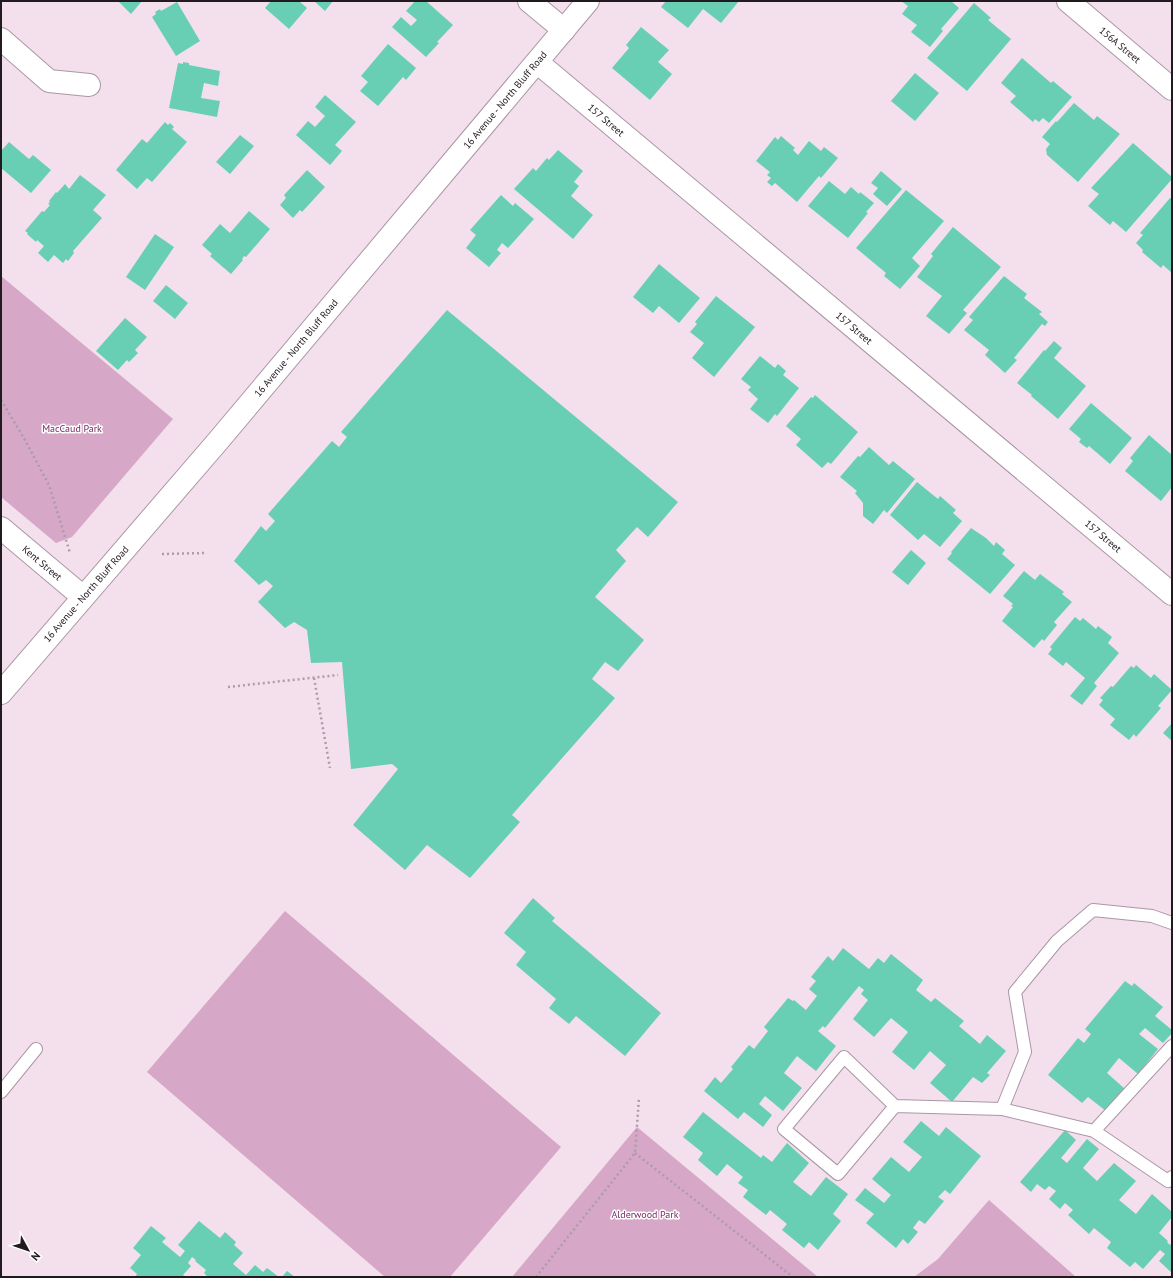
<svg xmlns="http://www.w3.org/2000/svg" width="1173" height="1278" font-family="'PT Sans',sans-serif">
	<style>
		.green { fill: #d6a7c7 }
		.building { fill: #68cfb5 }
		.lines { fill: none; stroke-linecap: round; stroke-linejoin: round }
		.lane-casing { stroke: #aa97a4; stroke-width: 14 }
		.street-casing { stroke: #aa97a4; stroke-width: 24 }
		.secondary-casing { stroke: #aa97a4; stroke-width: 24 }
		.path { stroke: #ac9ca7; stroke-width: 2.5; stroke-dasharray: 2 3; stroke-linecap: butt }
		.lane { stroke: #fff; stroke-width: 12 }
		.street { stroke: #fff; stroke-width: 22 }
		.secondary { stroke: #fff; stroke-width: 22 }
		.labels { text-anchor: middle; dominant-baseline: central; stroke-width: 3; stroke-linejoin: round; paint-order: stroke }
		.street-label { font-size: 10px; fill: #211a1f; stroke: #fff }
		.park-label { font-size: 10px; fill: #752562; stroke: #fff }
	</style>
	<rect width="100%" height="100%" fill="#f4dfed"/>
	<!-- green -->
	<path class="green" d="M1 276 173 419 72 537 56 543 1 497Z
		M285 911 561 1147 450 1277H385L147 1072Z
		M637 1127 818 1277H512Z
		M989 1200 1076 1277H914L938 1259Z"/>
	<!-- building -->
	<path class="building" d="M118 1H142L131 14Z
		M271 1H299L307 8 289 29 265 8Z
		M314 1H333L325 11Z
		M415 1H426L453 25 437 42 439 43 426 57 392 27 401 17 411 26 417 20 406 11Z
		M666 1H739L721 23 703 9 688 28 661 7Z
		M901 1H951L959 8 941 29 943 31 930 47 911 32 917 25 902 14 908 6Z
		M177 2 200 41 176 56 152 17 156 14 155 12 160 9 161 11Z
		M974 3 991 18 988 20 1011 39 967 91 927 58Z
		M641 27 669 50 658 62 672 74 650 100 612 68 629 48 626 45Z
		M388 44 416 68 406 80 403 77 378 106 360 91 368 82 361 76Z
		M1022 58 1051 83 1053 81 1072 97 1049 123 1043 118 1039 122 1035 119 1033 122 1010 102 1016 96 1001 83Z
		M183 62 189 63V65L220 71 218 86 204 83 201 98 220 101 217 117 169 108 178 63 183 64Z
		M915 73 939 93 915 121 891 101Z
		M325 95 356 122 335 145 342 151 330 165 296 135 308 121 315 127 325 116 315 107Z
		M1074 103 1094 120 1097 116 1120 134 1078 182 1047 155 1046 149 1050 144 1042 137 1056 121 1057 122Z
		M165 122 168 125 170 123 174 127 172 129 187 142 152 182 147 178 137 189 116 170 142 139 147 143Z
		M240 135 254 146 230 174 216 162Z
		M781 136 795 148 793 150 798 155 809 141 821 151 824 147 838 158 821 178 819 176 797 202 775 183 772 186 767 182 771 178 767 175 770 172 756 161 775 137 778 140Z
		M9 142 29 159 33 155 51 170 31 193 1 168V151Z
		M1133 143 1172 177V179L1126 232 1113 221 1110 225 1088 206 1099 194 1091 188Z
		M558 150 583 171 574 182 579 186 571 196 593 215 573 239 514 189 533 168 536 171 547 158 549 160Z
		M307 170 325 187 302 212 300 210 293 218 280 205 286 198 284 195Z
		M881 171 902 189 887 206 873 194 878 188 871 183Z
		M80 175 106 195 93 210 102 218 73 251 74 253 68 261 66 259 63 263 54 255 48 262 38 253 44 246 37 240 36 242 27 234 28 233 25 231 42 211 44 212 50 205 48 204 50 202 49 201 56 192 57 193 65 184 69 189Z
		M829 181 845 194 851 187 859 194 860 192 874 203 866 212 868 213 848 238 808 206Z
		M906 190 944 221 912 258 920 266 900 289 884 276 886 273 856 248Z
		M501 195 513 206 515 203 534 219 508 248 502 243 497 250 501 253 489 267 466 248 476 235 470 230Z
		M1170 198 1172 199V273L1163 265 1161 268 1142 252 1143 250 1136 243 1143 235 1140 233Z
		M249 211 270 229 246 257 244 256 242 259 243 260 231 274 210 256 212 254 202 245 220 224 230 233Z
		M953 227 1001 267 963 310 967 313 949 334 926 316 942 296 917 277 933 256 931 254Z
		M155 234 174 247 145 290 126 277Z
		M659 264 700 298 679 323 659 306 653 313 633 297Z
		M1004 276 1027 294 1024 298 1042 312 1039 314 1048 322 1045 326 1042 324 1014 358 1017 360 1005 373 985 355 989 350 964 330 973 320 969 317Z
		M166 285 188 303 175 319 153 301Z
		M716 296 755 327 714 377 692 358 704 343 690 332 697 324 695 322Z
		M447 310 678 502 648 537 637 527 616 550 626 561 595 597 644 640 618 671 605 662 592 679 615 698 512 815 520 822 470 878 427 845 405 870 353 825 398 769 392 764 351 769 342 662 311 663 307 630 294 622 285 628 258 602 273 586 266 580 259 585 234 561 261 526 266 531 275 521 268 514 332 441 339 447 347 437 341 432Z
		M125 318 147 337 135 350 138 353 129 362 127 360 118 370 96 351Z
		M1054 341 1062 348 1054 358 1086 386 1058 419 1031 396 1032 395 1017 383 1044 350 1045 351Z
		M760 356 775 368 778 364 786 371 783 375 799 388 777 416 775 414 768 423 750 409 758 399 748 390 751 387 741 379Z
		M815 395 858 432 831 464 828 462 822 468 796 445 801 439 786 426 811 397 813 398Z
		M1091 403 1132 438 1110 464 1089 446 1087 448 1079 442 1081 439 1069 429Z
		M1149 435 1172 455V487L1161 501 1125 471 1133 461 1130 458Z
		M869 447 889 465 893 461 915 479 887 513 884 510 873 524 863 516V503L855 493 857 491 840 477 858 456 860 457Z
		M917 482 938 499 940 496 956 510 953 513 962 521 940 547 924 534 918 540 890 515Z
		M971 528 986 538 994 546 996 542 1005 550 1002 554 1015 565 990 594 947 559 952 553 951 552Z
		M911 550 926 563 908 585 892 572Z
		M1024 571 1035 580 1040 574 1064 592 1062 594 1072 602 1054 622 1057 625 1044 641 1042 639 1034 648 1002 621 1013 607 1011 606 1013 604 1003 596Z
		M1075 617 1080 621 1083 618 1096 629 1098 626 1112 637 1108 643 1119 653 1094 683 1097 686 1082 705 1070 696 1085 678 1066 662 1063 666 1048 654 1052 649 1050 647Z
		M1136 665 1151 678 1154 674 1172 690 1158 706 1161 708 1136 737 1134 734 1129 740 1110 725 1115 719 1099 705 1103 700 1100 698 1111 686 1113 687 1131 666 1134 668Z
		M1172 723V741L1163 733Z
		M533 898 555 918 552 921 661 1013 625 1056 576 1016 569 1024 549 1008 556 999 516 965 526 952 504 933Z
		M843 948 869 969 878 958 884 963 891 954 923 980 916 990 931 1002 935 998 964 1021 959 1026 980 1044 987 1035 1006 1051 987 1073 990 1075 982 1083 973 1077 952 1102 930 1083 946 1065 930 1051 914 1070 892 1052 908 1032 891 1018 874 1037 853 1019 868 1000 861 994 864 990 859 986 825 1028 823 1026 818 1031 836 1046 816 1071 797 1056 784 1073 802 1088 783 1111 765 1096 759 1104 772 1115 763 1127 744 1112 738 1119 704 1091 715 1077 721 1083 733 1069 731 1067 749 1045 754 1049 768 1031 764 1027 788 998 793 1001 794 1000 806 1010 817 996 809 989 816 981 811 977 828 956 833 961Z
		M1125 981 1132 986 1134 983 1163 1007 1155 1016 1172 1030V1033L1163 1043 1145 1028 1139 1034 1158 1049 1138 1074 1119 1058 1107 1073 1125 1089 1106 1111 1088 1097 1082 1103 1048 1075 1078 1038 1084 1043 1091 1034 1085 1029Z
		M703 1112 761 1158 763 1155 772 1162 787 1143 809 1163 793 1182 811 1196 826 1177 848 1194 833 1214 841 1221 818 1250 809 1242 804 1248 782 1230 787 1224 770 1210 766 1215 743 1197 748 1190 738 1183 743 1177 727 1164 717 1176 698 1160 703 1153 683 1137Z
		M921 1121 939 1136 946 1127 981 1156 950 1194 945 1190 938 1197 944 1201 925 1224 919 1220 913 1228 918 1232 908 1244 903 1239 896 1248 866 1223 874 1214 855 1200 865 1188 884 1203 891 1195 872 1179 891 1157 909 1172 922 1157 903 1142Z
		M1065 1130 1076 1140 1061 1158 1067 1163 1087 1139 1099 1149 1083 1168 1097 1181 1114 1163 1136 1181 1119 1200 1136 1214 1152 1194 1172 1212V1217L1159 1233 1168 1241 1167 1242 1170 1245 1172 1243V1273L1159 1261 1165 1254 1160 1250 1143 1269 1135 1262 1130 1267 1107 1248 1111 1242 1094 1228 1089 1234 1068 1215 1073 1210 1065 1203 1060 1209 1049 1199 1056 1191 1049 1186 1045 1190 1037 1184 1031 1192 1020 1182Z
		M199 1221 220 1238 225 1232 236 1242 234 1245 243 1253 233 1264 246 1275 255 1265 263 1272 267 1268 279 1277H208L204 1273 206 1270 195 1261 196 1260 192 1257 188 1263 191 1266 183 1275 186 1277H135L137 1274 130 1268 141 1255 133 1248 151 1226 166 1238 162 1242 180 1257 185 1251 178 1245Z
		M287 1271 295 1277H282Z"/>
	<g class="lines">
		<!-- lane casing -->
		<g class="lane-casing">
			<path id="lane" d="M1 1092 36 1049
				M895 1106 838 1174 784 1129 844 1057 895 1106 1002 1109 1094 1131 1168 1181 1172 1177
				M1002 1109 1025 1052 1015 992 1057 941 1093 910 1152 916 1172 923
				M1094 1131 1172 1046"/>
		</g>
		<!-- street casing -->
		<g class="street-casing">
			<path id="street" d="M529 1 564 30
				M1068 1 1172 89
				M1 39 49 81 89 85
				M537 62 1172 594
				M1 528 83 597"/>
		</g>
		<!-- secondary casing -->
		<g class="secondary-casing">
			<path id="secondary" d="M1 693 218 441 588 1"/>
		</g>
		<!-- path -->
		<path class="path" d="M1 400 25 440 49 485 70 553
			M162 554 205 553
			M314 678 330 768
			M228 687 338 675
			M635 1153 793 1277
			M536 1277 635 1153 639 1098"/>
		<!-- lane -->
		<use href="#lane" class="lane"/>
		<!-- street -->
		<use href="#street" class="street"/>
		<!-- secondary -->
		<use href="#secondary" class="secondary"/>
	</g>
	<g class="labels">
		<!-- street labels -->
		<g class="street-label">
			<text transform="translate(1120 45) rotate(40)">156A Street</text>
			<text transform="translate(505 100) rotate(-50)">16 Avenue - North Bluff Road</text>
			<text transform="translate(606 120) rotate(40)">157 Street</text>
			<text transform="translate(854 328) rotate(40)">157 Street</text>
			<text transform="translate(296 348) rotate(-50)">16 Avenue - North Bluff Road</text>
			<text transform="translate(1103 536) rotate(40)">157 Street</text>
			<text transform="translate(42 563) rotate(40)">Kent Street</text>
			<text transform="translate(86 594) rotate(-49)">16 Avenue - North Bluff Road</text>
		</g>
		<!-- park labels -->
		<g class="park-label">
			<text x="72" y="428">MacCaud Park</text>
			<text x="645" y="1214">Alderwood Park</text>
		</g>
	</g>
	<!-- border -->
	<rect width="1173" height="1278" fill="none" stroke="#211a1f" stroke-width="4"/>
	<!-- north arrow -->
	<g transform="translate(28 1250) rotate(130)" stroke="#ffffff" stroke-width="3" paint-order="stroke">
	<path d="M0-3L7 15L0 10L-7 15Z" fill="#211a1f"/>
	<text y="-6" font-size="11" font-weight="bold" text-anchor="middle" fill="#211a1f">N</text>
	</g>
</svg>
